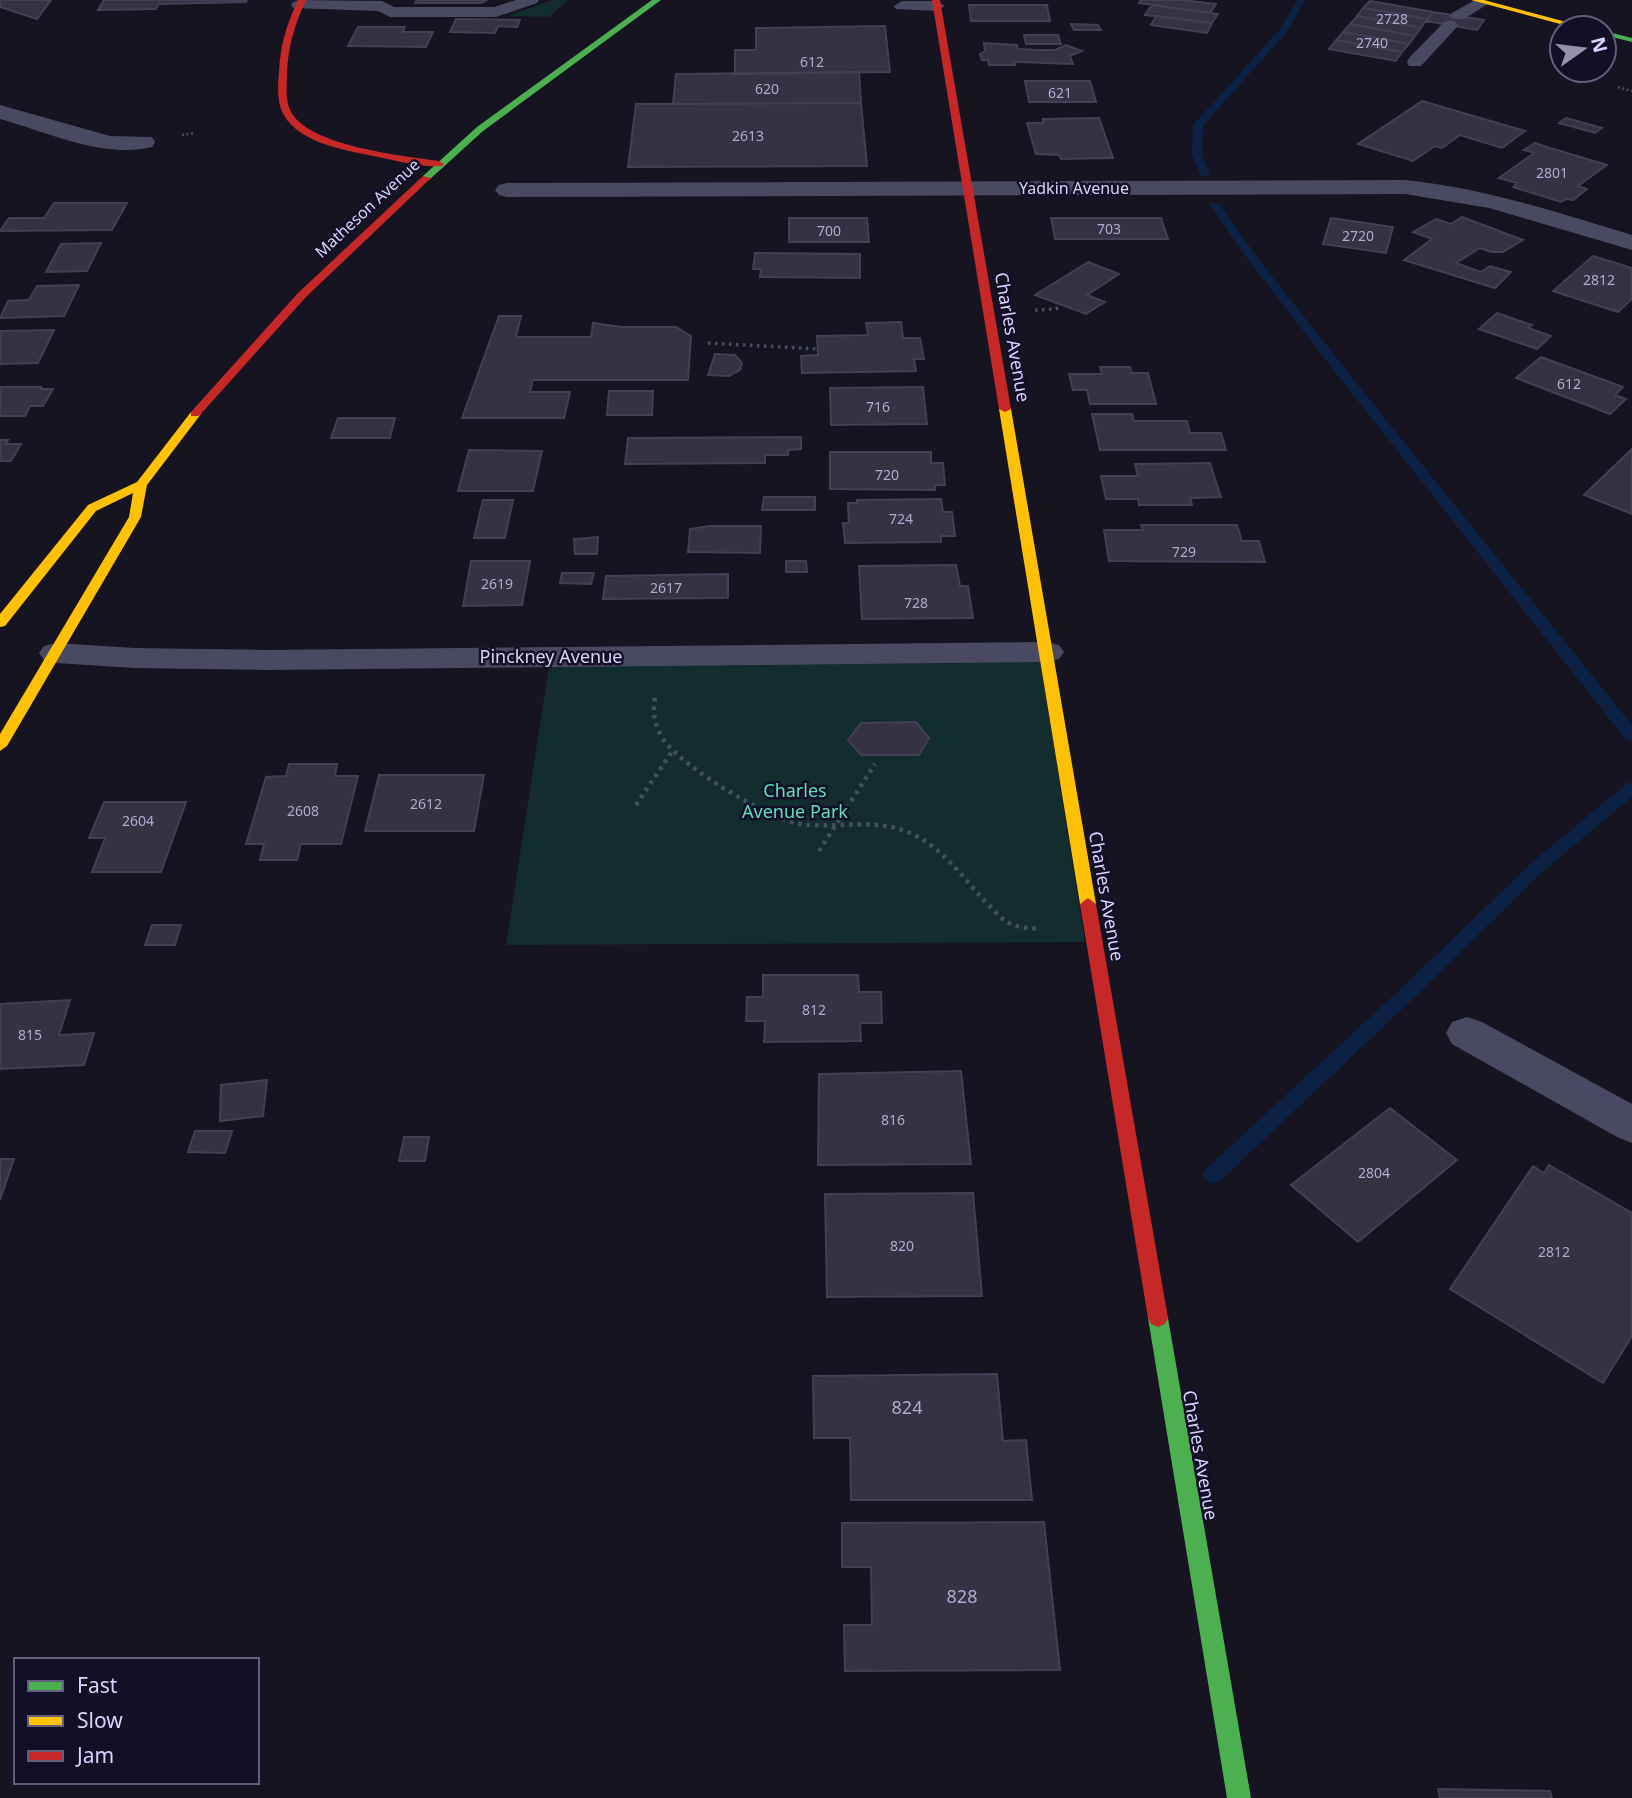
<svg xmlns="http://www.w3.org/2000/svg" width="1632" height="1798" font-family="'Noto Sans',sans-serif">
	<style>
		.green { fill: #132c2d }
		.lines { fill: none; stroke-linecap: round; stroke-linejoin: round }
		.stream { fill: #0d2144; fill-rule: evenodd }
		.building { fill: #343243; stroke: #433f54; stroke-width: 2 }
		.path-far2 { stroke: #44505f; stroke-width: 2.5; stroke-dasharray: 2 2.5; stroke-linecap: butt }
		.path-far1 { stroke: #44505f; stroke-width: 3.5; stroke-dasharray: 2.5 4.5; stroke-linecap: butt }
		.path { stroke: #44505f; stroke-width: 4.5; stroke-dasharray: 3.5 5; stroke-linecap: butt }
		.lane { fill: #4a4962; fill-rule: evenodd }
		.street { fill: #4a4962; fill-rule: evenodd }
		.fast { fill: #4caf50; fill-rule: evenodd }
		.slow { fill: #ffc107; fill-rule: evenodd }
		.jam { fill: #c62828; fill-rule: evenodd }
		.labels { text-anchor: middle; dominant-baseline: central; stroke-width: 5; stroke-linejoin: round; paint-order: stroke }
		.number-label { font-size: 14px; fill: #b0acd0 }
		.far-street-label { font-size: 16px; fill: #d9d4ff; stroke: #130f26 }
		.street-label { font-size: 18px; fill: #d9d4ff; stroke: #130f26 }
		.park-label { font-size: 18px; fill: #5fe0c0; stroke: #130f26 }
		.near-number-label { font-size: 18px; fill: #b0acd0 }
	</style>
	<rect width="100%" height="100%" fill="#161421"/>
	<!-- green -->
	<path class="green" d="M552 0H568L549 17 508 16Z
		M1040 657 1085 942 506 945 550 659Z"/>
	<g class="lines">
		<!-- stream -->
		<path class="stream" d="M1297 0H1305L1287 32 1203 126 1202 154 1210 175 1201 177 1192 154 1193 125 1280 29Z
			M1211 203H1219L1257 257 1358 385 1632 725V741L1626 740 1350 391 1249 261 1210 205Z
			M1632 782V797L1540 874 1417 995 1220 1181 1213 1183 1206 1181 1203 1175 1206 1169 1405 985 1528 866 1626 784Z"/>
	</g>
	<!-- building -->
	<path class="building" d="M0 0H51L37 19 0 7Z
		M104 0H247L246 2 159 4 156 9 98 10Z
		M417 0H487L481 3H415Z
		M1141 0H1183L1216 4 1210 13 1139 3Z
		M1370 1 1433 12 1427 19 1363 8Z
		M969 5H1047L1050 21H971Z
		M1152 5 1210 13 1218 14 1212 23 1145 15Z
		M1363 8 1427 19 1421 28 1357 16Z
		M1433 12 1484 20 1477 30 1426 21Z
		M1156 16 1212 23 1207 33 1151 25Z
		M1357 16 1421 28 1415 36 1350 24Z
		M456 19 520 20 517 27 498 26 495 33 450 32Z
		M1071 24 1098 25 1101 30H1074Z
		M1350 24 1415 36 1409 44 1343 32Z
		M885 26 890 72 735 74V50H756V28Z
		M358 27H405L403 32H433L426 47 348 46Z
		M1343 32 1409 44 1402 52 1336 40Z
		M1024 35H1058L1061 44H1026Z
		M1336 40 1402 52 1396 61 1329 49Z
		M984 43 1017 45 1018 49 1039 50H1055L1066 45 1082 51 1070 56 1073 64 1014 62 1015 65H989L988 60H982L980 54 985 51Z
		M859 72 861 103 673 104 676 74Z
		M1025 81H1090L1096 102H1029Z
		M1422 101 1525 131 1502 148 1460 135 1442 148 1435 146 1413 161 1358 144Z
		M861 103 867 166 628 167 636 104Z
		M1099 118 1113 158 1061 159 1059 155 1036 154 1027 123H1043V119Z
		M1566 118 1602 128 1595 133 1559 123Z
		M1535 143 1550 148 1607 165 1578 186 1587 189 1573 200 1566 199 1561 202 1513 187 1517 183 1499 178 1534 153 1524 150Z
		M54 203H127L112 230 0 231 9 218H44Z
		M1462 217 1523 240 1503 252H1491L1480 248 1456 263 1481 272 1490 266 1511 272 1495 288 1404 260 1432 239 1413 232 1436 219 1451 224Z
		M789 218H867L869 242H789Z
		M1051 218H1161L1168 239H1055Z
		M1331 218 1393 227 1386 253 1323 244Z
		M101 243 87 271 46 272 61 244Z
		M755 253 860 254V278L760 277 761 269H753Z
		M1593 256 1632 268V299L1618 312 1553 291Z
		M1088 262 1119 274 1087 295 1105 302 1086 314 1035 295Z
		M79 285 64 316 0 318 8 301 29 300 37 286Z
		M1497 313 1532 325 1528 328 1551 336 1537 349 1479 329Z
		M499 316H521L516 337H591L593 323 621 327H676L691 336 688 380H533L530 392H570L564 418H462Z
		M901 322 903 338H920L924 359H914L916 371 802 373 801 356 818 355 817 336 868 335 866 323Z
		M54 330 38 363 0 364V331Z
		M715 354 735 355 742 363 740 370 729 376 708 375Z
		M1541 357 1623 387 1615 395 1626 399 1610 414 1516 378Z
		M1100 367H1130L1132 373H1148L1156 404H1090L1087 390H1073L1069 374H1102Z
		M0 387H41L40 389H53L43 406H30L25 416H0Z
		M923 387 927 424 831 425 830 388Z
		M609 391H653L652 415H607Z
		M1092 414H1132L1134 421H1187L1190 433H1221L1226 450H1100Z
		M338 418H395L390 438H331Z
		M801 437V449L788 450V455H765V463L625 464 628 438Z
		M0 440H8L6 444H21L11 461H0Z
		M1632 449V514L1584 495Z
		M469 450 542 451 533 491H458Z
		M830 452H931V463H943L945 485H935V490L830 489Z
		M1210 463 1221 497 1190 498 1192 505H1139L1138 499H1106L1101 476H1138L1135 464Z
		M764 497H815V510H762Z
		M941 499 943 512H952L955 536H941V542L845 543 843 523H849L848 503H857V500Z
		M483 500H513L505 538H474Z
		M1141 525H1237L1242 541H1259L1265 562 1109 561 1104 530H1143Z
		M709 526H761L760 553 688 552 690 529Z
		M598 537 597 554H575L574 539Z
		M471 561H530L522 605 463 606Z
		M786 561H806L807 572H786Z
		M956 565 960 586H968L973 618 862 619 859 566Z
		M562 573H594L591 584 560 583Z
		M728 574V598L603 599 606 576Z
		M916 722 929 738 919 755H861L848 740 861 723Z
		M289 764H337L335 776H358L341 844H301L297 860H260L264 844H246L266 777 286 776Z
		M379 775H484L474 831H365Z
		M104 802H186L161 872H92L105 838H89Z
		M152 925H181L175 945H145Z
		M763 975H858L859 992H881L882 1023H860L861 1041 764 1042 765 1021H746L747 997H763Z
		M70 1000 59 1035 94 1033 84 1065 0 1069V1004Z
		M961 1071 971 1164 818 1165 819 1074Z
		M267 1080 263 1116 220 1121 221 1085Z
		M1390 1108 1457 1160 1358 1242 1291 1185Z
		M195 1131H232L225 1153 188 1152Z
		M404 1137H429L425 1161H399Z
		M0 1159H14L0 1200Z
		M1549 1165 1632 1213V1336L1603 1383 1450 1289 1533 1166 1544 1173Z
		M973 1193 982 1296 827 1297 825 1194Z
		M997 1374 1003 1441 1026 1440 1032 1500H851L850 1438H814L813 1376Z
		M1044 1522 1060 1670 845 1671 844 1625H872L871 1567H842V1523Z
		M1438 1789 1550 1791 1552 1798H1440Z"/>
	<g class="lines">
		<!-- path-far2 -->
		<path class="path-far2" d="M1618 87 1632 91
			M182 135 195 133"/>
		<!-- path-far1 -->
		<path class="path-far1" d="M1035 310 1056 309 1062 305
			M708 343 818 349"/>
		<!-- path -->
		<path class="path" d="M655 698C652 712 655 726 663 739 682 767 768 819 801 824 838 829 877 817 912 834 941 847 961 875 982 898 990 906 999 918 1009 923 1019 928 1029 928 1040 929
			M636 805 673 750
			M819 851 875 764"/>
		<!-- lane -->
		<path class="lane" d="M299 0 382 1 394 7H494L516 0H539L537 3 496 17H390L378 11 293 8 291 5 293 2Z
			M1475 0 1491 2 1464 19H1452L1450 16 1452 13Z
			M902 1H937L945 6 937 11 896 9 894 6Z
			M1450 20 1456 22 1458 25 1456 28 1421 66H1409L1407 62 1409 58 1444 22Z"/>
		<!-- street -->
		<path class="street" d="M0 105 110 136 152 137 155 142 152 147C103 159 47 132 0 119Z
			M1405 180C1483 188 1557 212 1632 235V250L1489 208 1405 194 507 197 499 195 495 190 499 185 507 183Z
			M1047 642 1059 645 1064 652 1059 659 1047 662 267 670 134 668 56 663 44 660 39 653 44 646 56 643 134 648 267 650Z
			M1467 1017 1482 1022 1632 1104V1143L1617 1137 1452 1044 1446 1033 1452 1022Z"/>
		<!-- fast -->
		<path class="fast" d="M652 0H661L483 131 429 180H423V176L477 127Z
			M1604 31 1632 38V42L1604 35Z
			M1158 1309 1165 1312 1168 1318 1251 1798H1227L1148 1318 1151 1312Z"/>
		<!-- slow -->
		<path class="slow" d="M1471 0H1484L1589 28H1575Z
			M1005 406 1011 409 1096 904 1088 910 1080 904 999 409Z
			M195 411 201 414 147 485 141 517 7 746 0 751V734L129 517 133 493 96 511 5 626 0 627V614L88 505 137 482 191 412Z"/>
		<!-- jam -->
		<path class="jam" d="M298 0H306C295 23 288 47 287 73 287 84 285 99 290 110 306 146 404 156 439 161L444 164 442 166C421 168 394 160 373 156 344 150 293 142 281 109 277 98 278 84 279 72 280 46 287 23 298 0Z
			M932 0H940L1011 409 1005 412 999 409Z
			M423 176 431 178 306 297 199 416H191V412L298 293Z
			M1088 898 1096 904 1168 1318 1165 1324 1158 1327 1151 1324 1148 1318 1080 904Z"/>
	</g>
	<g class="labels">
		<!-- number labels -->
		<g class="number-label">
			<text x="1392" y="18">2728</text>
			<text x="1372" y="42">2740</text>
			<text x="812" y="61">612</text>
			<text x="767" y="88">620</text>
			<text x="1060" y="92">621</text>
			<text x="748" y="135">2613</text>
			<text x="1552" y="172">2801</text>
			<text x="1109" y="228">703</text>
			<text x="829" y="230">700</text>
			<text x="1358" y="235">2720</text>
			<text x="1599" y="279">2812</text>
			<text x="1569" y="383">612</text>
			<text x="878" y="406">716</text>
			<text x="887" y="474">720</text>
			<text x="901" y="518">724</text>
			<text x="1184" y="551">729</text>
			<text x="497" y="583">2619</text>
			<text x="666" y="587">2617</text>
			<text x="916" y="602">728</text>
			<text x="426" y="803">2612</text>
			<text x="303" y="810">2608</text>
			<text x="138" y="820">2604</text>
			<text x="814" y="1009">812</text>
			<text x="30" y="1034">815</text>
			<text x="893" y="1119">816</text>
			<text x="1374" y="1172">2804</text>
			<text x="902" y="1245">820</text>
			<text x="1554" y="1251">2812</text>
		</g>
		<!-- far-street labels -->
		<g class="far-street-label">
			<text x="1074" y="188">Yadkin Avenue</text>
			<text transform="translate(367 208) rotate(-43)">Matheson Avenue</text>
		</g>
		<!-- street labels -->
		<g class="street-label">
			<text transform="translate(1013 337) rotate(80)">Charles Avenue</text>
			<text x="551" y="656">Pinckney Avenue</text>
			<text transform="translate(1107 896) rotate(80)">Charles Avenue</text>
			<text transform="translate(1201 1455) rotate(80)">Charles Avenue</text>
		</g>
		<!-- park labels -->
		<g class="park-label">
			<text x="795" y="790">Charles<tspan x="795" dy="21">Avenue Park</tspan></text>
		</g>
		<!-- near-number labels -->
		<g class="near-number-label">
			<text x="907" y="1407">824</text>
			<text x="962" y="1596">828</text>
		</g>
	</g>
	<!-- legend -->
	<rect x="14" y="1658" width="245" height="126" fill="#130f26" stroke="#625e7d" stroke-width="2"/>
	<rect x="28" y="1681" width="35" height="10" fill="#4caf50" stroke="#625e7d" stroke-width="2"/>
	<text x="77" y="1693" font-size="21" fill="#d9d4ff">Fast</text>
	<rect x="28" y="1716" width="35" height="10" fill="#ffc107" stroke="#625e7d" stroke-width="2"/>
	<text x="77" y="1728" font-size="21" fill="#d9d4ff">Slow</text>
	<rect x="28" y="1751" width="35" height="10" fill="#c62828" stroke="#625e7d" stroke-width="2"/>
	<text x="77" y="1763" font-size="21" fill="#d9d4ff">Jam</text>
	<!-- north arrow -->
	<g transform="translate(1583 49) rotate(76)"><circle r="33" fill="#130f26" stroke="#625e7d" stroke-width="2"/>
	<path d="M0-5L12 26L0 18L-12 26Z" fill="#9591b1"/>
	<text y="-10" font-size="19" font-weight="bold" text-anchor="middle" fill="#d9d4ff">N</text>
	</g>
</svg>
